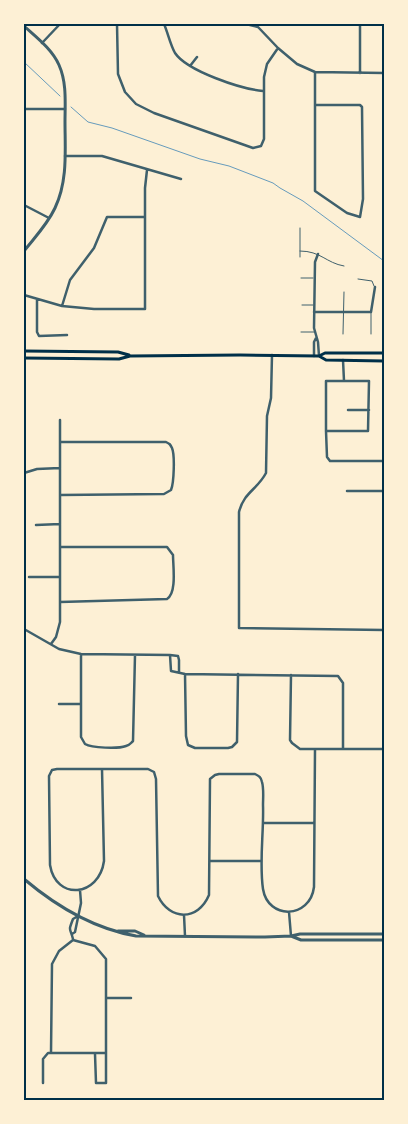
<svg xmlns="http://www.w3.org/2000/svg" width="408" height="1124" font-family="'Archivo Narrow',sans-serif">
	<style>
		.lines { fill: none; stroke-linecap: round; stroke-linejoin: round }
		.stream { stroke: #669bbc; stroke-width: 1 }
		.service { stroke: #3f606c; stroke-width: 1 }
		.minor { stroke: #3f606c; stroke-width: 2.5 }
		.tertiary { stroke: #3f606c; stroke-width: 3 }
		.secondary { stroke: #003049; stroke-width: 3 }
		.neatline { fill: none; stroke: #003049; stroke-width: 2 }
	</style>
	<rect width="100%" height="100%" fill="#fdf0d5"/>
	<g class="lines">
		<!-- stream -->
		<path class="stream" d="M24 62 60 96
			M71 107 88 122 112 128 200 159 229 166 273 183 280 188 303 201 384 261"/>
		<!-- service -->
		<path class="service" d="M300 251C321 251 326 263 344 266
			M300 257V228
			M301 278H313
			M358 279 372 281 374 286
			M302 305H313
			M371 312V334
			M301 332H314
			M343 334 344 292"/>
		<!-- minor -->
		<path class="minor" d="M117 24 118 74 125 92 136 104 154 113 253 148 261 146 264 139V77L267 64 278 48
			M117 24H128
			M164 24C168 33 170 44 175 53 187 71 241 89 263 91
			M360 24V73
			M250 25 258 27 278 48 297 64 315 72 384 73
			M42 43 60 24
			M190 66 197 57
			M315 72V105
			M315 105H360L362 107 363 199 360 217 347 213 315 191Z
			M24 109H65
			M65 156H102L181 179
			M24 205 49 218
			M318 254 315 262 314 328 318 342 319 356
			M24 295 62 306 94 309H145V188L147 170
			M37 299V332L39 336 67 335
			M62 306 70 280 94 248 107 217H145
			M314 312H371L375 287
			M272 355 271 398 267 416 266 473C257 490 244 492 239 512V628L384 630
			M314 356V342L316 338
			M343 360 344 381
			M326 381H369L368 431H326Z
			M348 410H369
			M326 431 327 457 330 461H384
			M60 442H166C170 444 170 444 172 448 175 455 174 483 171 490L164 494 60 495
			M24 473 37 469 60 468
			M347 491H384
			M36 525 60 524
			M60 547H167L173 555C173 566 177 593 167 599L60 602
			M29 577H60
			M24 629 59 649 81 654 170 655 178 656 179 660V672
			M51 644 56 637 60 622V420
			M81 654V737L85 744C92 748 118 749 126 746 130 745 130 744 133 741L135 655
			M170 655 171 671 185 674 338 676 343 683V748
			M185 674 186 736 188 745 195 748H228L232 747 237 742 238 674
			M291 675 290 740 292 743 300 749H384
			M59 704H81
			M102 769 104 861C99 897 56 901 50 865L49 776 52 770 57 769H148L154 772 156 779 158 896C170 921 198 921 209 895L210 779 215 775 219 774H255C259 776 261 777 262 782 264 789 263 798 263 805 264 832 259 862 263 889 268 920 310 919 314 887L315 749
			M264 823H313
			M210 861H261
			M289 912 291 936
			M184 915 185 936
			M72 934 75 932 81 903 80 890
			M73 939C70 927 68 932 73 919L78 916
			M107 998H131
			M95 1054 96 1083H106V1053
			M43 1083V1059L48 1053H106V959L95 946 73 940 59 951 52 964 51 1053"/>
		<!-- tertiary -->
		<path class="tertiary" d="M24 26C36 37 52 49 59 65 67 83 65 103 65 122 65 150 68 181 55 208 47 225 35 237 24 251
			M24 879C56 906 95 929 136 936L265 937 291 936 300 934H384
			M118 931H135L144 935
			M291 936 301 940H384"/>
		<!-- secondary -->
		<path class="secondary" d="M24 351 118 352 129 355
			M319 356 326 360 384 361
			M24 358 119 359 130 356 240 355 319 356 325 353H384
			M384 470V484
			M384 806V893"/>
	</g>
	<!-- border -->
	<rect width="408" height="1124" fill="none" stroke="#fdf0d5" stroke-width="50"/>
	<rect x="25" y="25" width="358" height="1074" class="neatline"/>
</svg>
